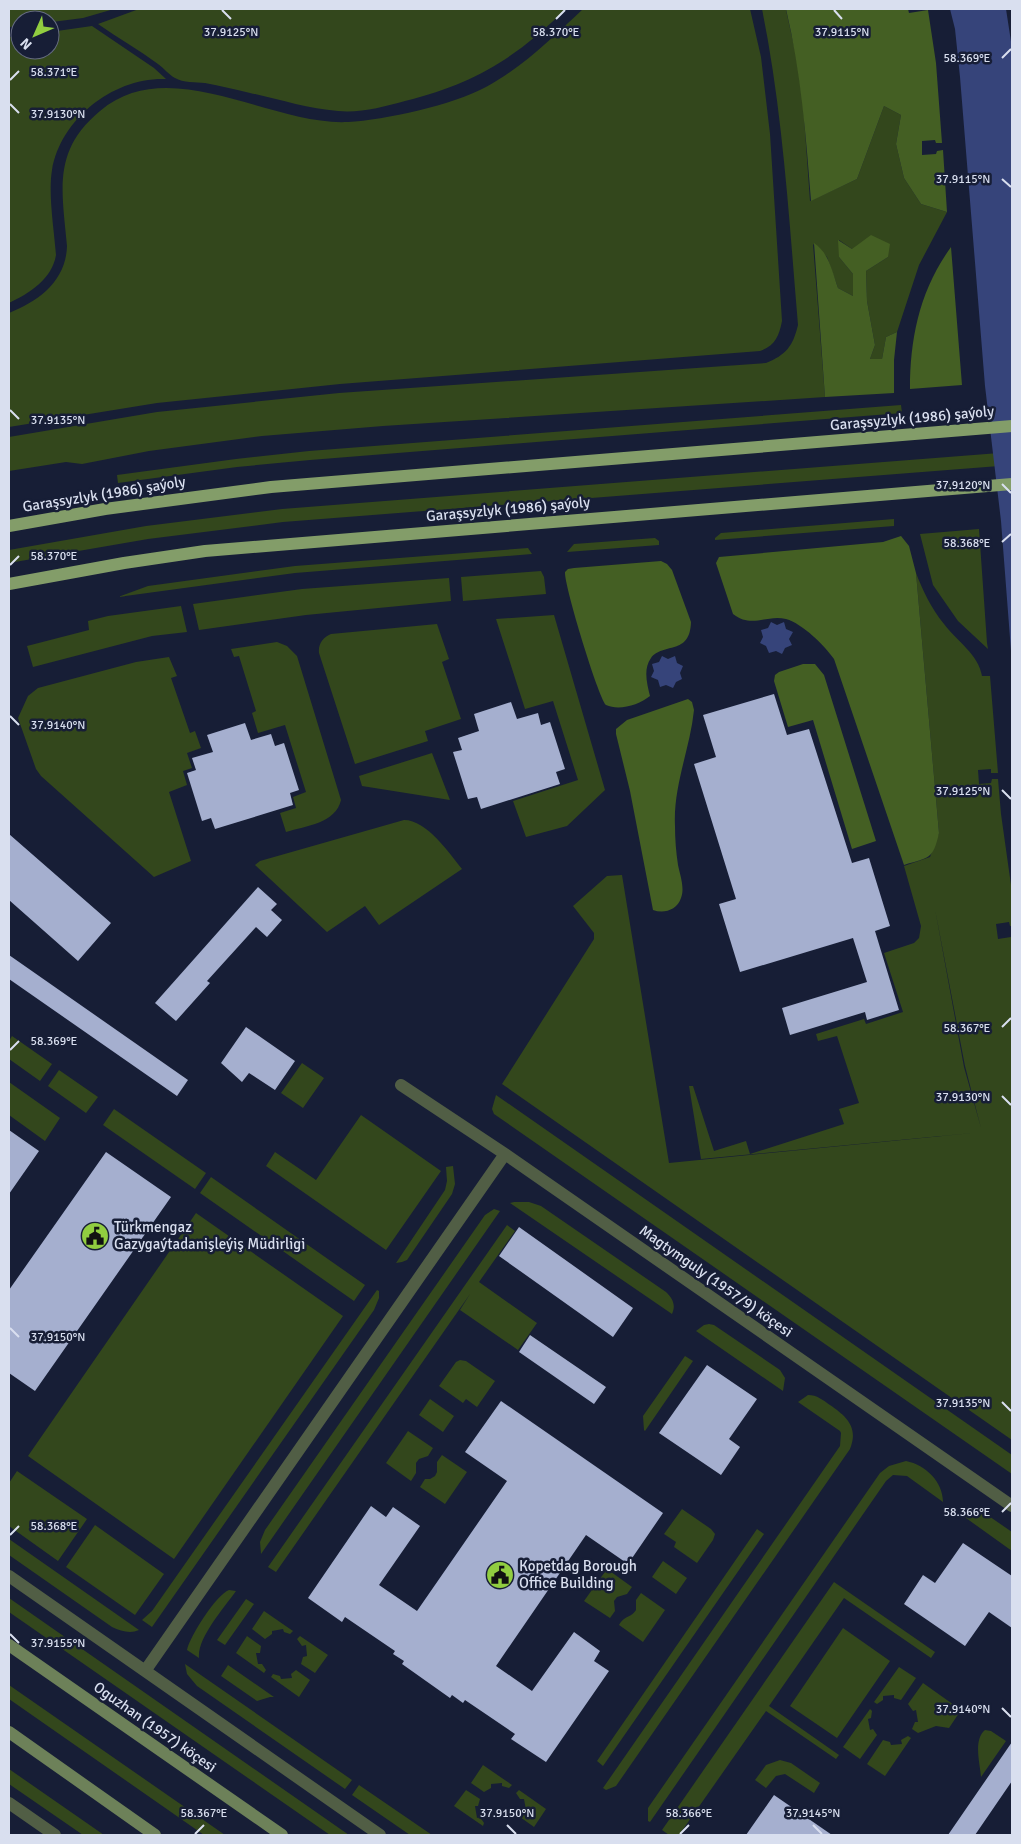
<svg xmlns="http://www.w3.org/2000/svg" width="1021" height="1844" font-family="Signika,sans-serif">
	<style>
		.green { fill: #33471c; fill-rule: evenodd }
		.forest { fill: #445f23 }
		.water { fill: #36447a }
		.building { fill: #a5afcf }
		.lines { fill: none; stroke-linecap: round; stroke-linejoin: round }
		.street { stroke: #515e45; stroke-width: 12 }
		.secondary { stroke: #6d8159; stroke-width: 12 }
		.primary { stroke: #839d69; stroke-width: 12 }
		.ticks { fill: none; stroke: #d9dfef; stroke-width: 2 }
		.labels { text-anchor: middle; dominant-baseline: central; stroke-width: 5; stroke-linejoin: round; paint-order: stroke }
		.street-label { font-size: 15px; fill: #d9dfef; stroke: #171e36 }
		.poi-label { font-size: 15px; fill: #d9dfef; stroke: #171e36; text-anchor: start }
		.ticks-label { font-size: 12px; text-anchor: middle; fill: #d9dfef; stroke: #171e36; stroke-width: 5; stroke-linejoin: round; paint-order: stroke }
	</style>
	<rect width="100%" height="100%" fill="#171e36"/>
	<!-- green -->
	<path class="green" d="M9 9H114L83 18 52 22 50 23V20H20V26L9 27Z
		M139 9H566C514 59 476 83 405 101 383 107 361 113 338 111 308 109 279 99 250 93 235 89 220 86 205 83 196 82 183 83 175 78 169 75 164 68 158 64 139 50 118 38 98 24Z
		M583 9H750L761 57 770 134 782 321C779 336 775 346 760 351L340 384 157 403 9 427V313C39 301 66 281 67 246 62 190 52 151 100 111 170 52 270 126 348 122 385 120 453 105 486 87 523 67 553 37 583 9Z
		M762 9 786 10 796 55 803 103 810 201 857 179 884 106 901 115 896 144 904 178 921 204 947 212 919 265 897 332 886 337 882 359H870L875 345 867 301 866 271 888 257 852 249 839 240V257L853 274V296L838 288 827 257 813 244 825 397 383 426 262 436 149 451 82 464 66 462 9 471V437L157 412 339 393 766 363C786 355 793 346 798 325 789 219 783 113 762 9Z
		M92 26 154 68 166 79C114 77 61 118 52 170 48 194 54 229 56 255 52 279 30 293 9 303V37L20 36V50H50V32Z
		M901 405 902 413 310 460 237 467 118 483 117 475 236 459 309 451Z
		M1012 452V465L283 522 148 539 9 563V550L146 526 282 509Z
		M894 519V526L715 540V538L721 533Z
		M979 529 987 643 988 649 958 621 933 585 920 534Z
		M655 538 659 541V545L567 552 574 544Z
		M528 548 532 554 295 573 118 597 148 586 295 566Z
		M541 571 544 577 546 594 463 601 461 577Z
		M916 573C923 591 931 608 944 624 956 640 979 655 982 676H990L998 773H991V769L978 770 979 784 991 783 992 779H998L1001 814 1012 892V926H1010L1009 922 996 924 998 939 1011 937V932H1012V1440L502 1084 594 939V933L573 906 607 876 622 875 669 1163 983 1132 701 1159 689 1086H693L714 1151 746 1141 750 1154 844 1124 839 1109 859 1103 837 1036 818 1041 816 1034 864 1019 866 1024 903 1012 884 953 914 943 919 938 921 926 904 866 930 857 939 833ZM935 909 965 1066 981 1128 964 1067Z
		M449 578 451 601 306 615 199 630 193 604 302 589Z
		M181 606 187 632 152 636 33 667 27 646 89 630 88 621 108 616Z
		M554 615 605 790 567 826 526 837 513 801 578 780 553 701 525 709 496 619Z
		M437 624 449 659 442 662 461 719 425 731 428 741 355 764 319 653C318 644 323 637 331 634Z
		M277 642 287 646 297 656 341 800C336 823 306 826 286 832L280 813 296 808 293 797 306 792 285 725 258 733 252 713 256 711 239 656 234 657 231 649Z
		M169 657 177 676 171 678 190 733 195 731 201 748 187 753 192 768 183 771 187 785 169 792 191 861 154 877 41 776 36 769 18 718 28 696 38 688 136 662Z
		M432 753 450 800 362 786 359 776Z
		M404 820C427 820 449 853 462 869L379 925 365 906 327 932 255 865 260 861Z
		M12 1036 52 1064 40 1081 9 1059V1041Z
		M302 1063 324 1078 303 1108 281 1093Z
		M59 1070 98 1097 86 1113 48 1086Z
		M9 1082 60 1118 45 1141 9 1115Z
		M496 1095 1012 1455V1474L494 1114 492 1109Z
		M114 1109 206 1173 195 1189 103 1125Z
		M361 1115 441 1171 386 1250 266 1166 275 1152 316 1180Z
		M453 1166 455 1184 452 1194 407 1260 402 1262 396 1263 445 1190 447 1181 446 1167Z
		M211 1177 365 1285 354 1301 200 1193Z
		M514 1202H529L541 1206 666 1292C673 1299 676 1305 672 1314L510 1203Z
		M494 1209 500 1211 261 1554 260 1542 265 1530 485 1215Z
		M196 1213 343 1316 174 1559 28 1456Z
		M507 1225 515 1231 479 1282 537 1323 518 1350 460 1310 470 1294 276 1572 268 1567Z
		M377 1290 379 1291V1298L374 1310 152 1627 142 1620 152 1611Z
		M709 1324 714 1325 780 1370 785 1378 783 1391 696 1331 704 1325Z
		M685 1356 693 1361 645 1431 644 1430 643 1416Z
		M460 1360 466 1361 495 1381 477 1407 466 1399 463 1403 439 1386 456 1362Z
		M808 1395C817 1395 823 1400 830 1405 846 1416 859 1427 850 1449L616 1786 606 1790 603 1788 840 1446 841 1433 840 1431 798 1402Z
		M430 1399 454 1416 443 1432 419 1415Z
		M408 1431 433 1448 428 1456 419 1459 416 1463V1473L411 1481 386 1463Z
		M442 1455 467 1472 445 1504 420 1487 425 1479H430L435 1476 437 1472V1462Z
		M906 1461C926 1465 943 1482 943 1502L907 1476 893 1475 886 1481 650 1822 648 1821V1808L650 1805 880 1473 889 1466Z
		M17 1471 87 1519 58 1561 9 1526V1483Z
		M682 1509 711 1529 715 1534 713 1540 697 1563 674 1547 676 1542 664 1534Z
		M972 1510 983 1512 1012 1532V1551L959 1513Z
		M95 1525 164 1574 135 1615 66 1567Z
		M757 1529 764 1534 603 1766 597 1761Z
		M9 1539 139 1630C130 1634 121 1631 112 1627L9 1555Z
		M663 1561 687 1578 676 1594 652 1577Z
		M607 1569 632 1587 627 1594 617 1597 614 1601 615 1611 610 1618 584 1601Z
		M834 1582 935 1652 931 1658 844 1598 769 1706 839 1755 836 1759 766 1711 679 1835H669L662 1830Z
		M229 1590 236 1591C224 1608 197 1638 199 1658L187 1650C190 1636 216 1595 229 1590Z
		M641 1593 665 1610 643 1642 619 1625C626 1614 630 1619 636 1610V1600Z
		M9 1598 349 1835H330L9 1612Z
		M246 1599 254 1604 225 1645 217 1640Z
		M264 1611 293 1631 290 1634 284 1632 283 1629 272 1631V1634L265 1639 252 1629Z
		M843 1628 890 1661 837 1738 790 1706Z
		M247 1636 261 1646 260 1653H256L258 1664H262L266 1670 264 1673 236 1653Z
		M300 1636 328 1655 315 1673 301 1664 303 1657 307 1656 306 1645 302 1646 297 1639Z
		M185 1664 352 1780 345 1789 197 1686 187 1674Z
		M228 1665 274 1697H270L257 1701 221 1676Z
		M899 1667 916 1678 901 1700 894 1698V1695L883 1696V1700L877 1704 874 1702Z
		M296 1670 310 1680 299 1697 271 1677 273 1674 280 1676 281 1679 292 1678 291 1674Z
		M923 1683 961 1710 949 1728 936 1726 918 1733 912 1729 915 1722H918L916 1710 913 1711 908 1704Z
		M9 1685 225 1835H204L9 1699Z
		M870 1709 872 1711 871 1718 868 1719 870 1730 873 1729 877 1735 860 1759 843 1747Z
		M985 1730 991 1731 1006 1741 981 1777C980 1763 973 1740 985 1730Z
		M908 1736 911 1738 885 1776 867 1764 883 1740 890 1742 891 1745 902 1744 901 1740Z
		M780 1760 791 1763 820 1783 814 1793 785 1774 776 1776 766 1788 755 1780 766 1765Z
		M483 1765 512 1785 509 1788 502 1786V1783L491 1784V1788L484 1792 471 1783Z
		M9 1769 104 1835H83L9 1784Z
		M359 1785 432 1835H410L352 1795Z
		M466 1790 480 1799 478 1806H475L477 1818 480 1817 484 1823 483 1826 454 1806Z
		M519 1790 546 1809 534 1827 520 1817 522 1810H526L524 1799H520L516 1793Z"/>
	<!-- forest -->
	<path class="forest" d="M786 9H908L909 13 928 10 936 63 942 143H936L935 140 922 141V155L936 154 937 151 943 150 947 212 921 204 904 178 896 144 901 115 884 106 857 179 811 201C806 136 801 72 786 9Z
		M871 235 890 244 888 257 866 271 867 301 875 345 870 359H882L886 337 897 332 894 360V393L825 397 814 243C829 253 832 271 838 288L853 296V274L839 257 838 240 852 249Z
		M951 247 962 385 910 389C910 337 920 290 951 247Z
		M901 536 909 546 916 573 939 833C933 860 929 857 904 865L834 659C824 645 803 624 786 619 767 614 752 629 733 614L716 563 719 557 883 542Z
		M661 561 667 564 672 570 691 622C690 656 663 642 651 658 643 669 647 684 650 696 639 705 619 711 606 705 598 696 564 585 565 572L568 569 574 568Z
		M803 664H815L824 675 876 841 852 849 813 720 788 727 774 681 775 675 779 672Z
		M688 699 692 702 694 710C690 749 673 786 675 826 675 839 676 852 678 865 680 875 685 888 681 898 677 910 664 914 653 910L630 791 616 734V729L627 720Z"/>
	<!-- water -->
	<path class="water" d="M950 9H1006L1012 48V664L1001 521 985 386 960 77 955 29Z
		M771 622 777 625 784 622 786 629 793 632 789 639 792 645 785 648 782 654 776 651 769 653 766 646 760 643 763 637 761 630 768 628Z
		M662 656 668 659 675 656 677 663 683 666 680 673 682 679 676 682 673 688 666 685 660 687 658 680 651 677 654 671 652 664 659 662Z"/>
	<!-- building -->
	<path class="building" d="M774 694 787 735 809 729 852 863 869 858 890 926 875 931 899 1010 867 1020 865 1012 790 1035 782 1008 867 982 853 938 740 972 719 904 736 899 694 764 716 757 703 715Z
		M511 702 517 719 538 713 541 725 550 722 565 769 556 772 560 784 481 809 477 797 468 799 453 752 462 750 458 738 479 731 474 714Z
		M245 723 251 740 271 734 275 746 284 743 299 790 290 793 293 805 215 829 211 818 202 821 187 773 196 770 192 758 213 752 207 735Z
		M9 834 111 923 78 961 9 900Z
		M258 887 277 904 271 910 282 920 267 937 256 927 207 981 210 983 176 1021 155 1003Z
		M9 955 188 1080 177 1096 9 979Z
		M246 1027 295 1061 275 1090 249 1073 242 1082 221 1063Z
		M9 1130 39 1151 9 1194Z
		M106 1152 171 1197 35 1391 9 1373V1290Z
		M519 1227 633 1308 613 1337 499 1256Z
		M530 1335 606 1387 594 1404 519 1352Z
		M707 1365 757 1399 729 1439 740 1447 721 1475 659 1433Z
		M501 1401 663 1513 628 1564 586 1535 496 1666 532 1691 574 1632 600 1651 594 1661 609 1671 546 1762 511 1739 515 1734 465 1700 463 1703 452 1695 450 1698 402 1664 404 1661 393 1654 395 1651 345 1617 342 1622 308 1598 371 1506 386 1517 393 1507 420 1526 379 1585 417 1611 507 1481 465 1452Z
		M963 1543 1012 1576V1628L989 1612 965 1646 904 1604 923 1575 935 1583Z
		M1012 1742V1781L975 1835H948Z
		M774 1795 832 1835H746Z"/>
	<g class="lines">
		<!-- street -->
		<path class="street" d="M401 1085 505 1154 1012 1506
			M9 1576 380 1835
			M145 1671 505 1154
			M9 1803 55 1835"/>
		<!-- secondary -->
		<path class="secondary" d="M9 1645 282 1835
			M9 1732 155 1835"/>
		<!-- primary -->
		<path class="primary" d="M9 526 105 509 271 487 1012 426
			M9 584 124 563 205 551 1012 484"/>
	</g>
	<!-- ticks -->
	<path class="ticks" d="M222 10 231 19M834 10 842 19M556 19 565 10M1002 58 1011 49M10 80 19 71M10 104 19 113M1002 179 1011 187M10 410 19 419M1002 484 1011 493M1002 542 1011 534M10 565 19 556M10 716 19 725M1002 790 1011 799M1002 1027 1011 1018M10 1050 19 1041M1002 1096 1011 1105M10 1328 19 1337M1002 1402 1011 1411M1002 1512 1011 1503M10 1535 19 1526M10 1634 19 1643M1002 1708 1011 1717M507 1825 516 1834M813 1825 822 1834M195 1834 204 1825M680 1834 689 1825"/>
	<!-- icons -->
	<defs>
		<g id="civic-disc" transform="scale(1.4375)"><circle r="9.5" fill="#91cd40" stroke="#171e36"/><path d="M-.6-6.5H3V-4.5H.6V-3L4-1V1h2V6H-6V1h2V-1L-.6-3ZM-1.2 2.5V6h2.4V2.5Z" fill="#111"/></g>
	</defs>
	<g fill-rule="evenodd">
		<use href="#civic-disc" x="95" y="1236"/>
		<use href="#civic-disc" x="500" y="1575"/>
	</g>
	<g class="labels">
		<!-- street labels -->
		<g class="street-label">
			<text transform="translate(912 418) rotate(-5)">Garaşsyzlyk (1986) şaýoly</text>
			<text transform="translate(104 494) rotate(-9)">Garaşsyzlyk (1986) şaýoly</text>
			<text transform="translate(508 509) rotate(-5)">Garaşsyzlyk (1986) şaýoly</text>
			<text transform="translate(716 1281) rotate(35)">Magtymguly (1957/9) köçesi</text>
			<text transform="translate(155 1727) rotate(35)">Oguzhan (1957) köçesi</text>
		</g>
		<!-- poi labels -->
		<g class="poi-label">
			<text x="114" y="1227">Türkmengaz<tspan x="114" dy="17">Gazygaýtadanişleýiş Müdirligi</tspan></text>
			<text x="519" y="1566">Kopetdag Borough<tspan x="519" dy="17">Office Building</tspan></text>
		</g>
	</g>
	<g class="ticks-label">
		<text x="231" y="36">37.9125°N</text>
		<text x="556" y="36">58.370°E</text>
		<text x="842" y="36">37.9115°N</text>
		<text x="967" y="62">58.369°E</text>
		<text x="54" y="76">58.371°E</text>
		<text x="58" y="118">37.9130°N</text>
		<text x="963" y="183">37.9115°N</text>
		<text x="58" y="424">37.9135°N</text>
		<text x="963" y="489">37.9120°N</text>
		<text x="967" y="547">58.368°E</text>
		<text x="54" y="560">58.370°E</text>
		<text x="58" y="729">37.9140°N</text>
		<text x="963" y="795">37.9125°N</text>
		<text x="967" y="1032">58.367°E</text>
		<text x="54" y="1045">58.369°E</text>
		<text x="963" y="1101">37.9130°N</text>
		<text x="58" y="1341">37.9150°N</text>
		<text x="963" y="1407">37.9135°N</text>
		<text x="967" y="1516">58.366°E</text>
		<text x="54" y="1530">58.368°E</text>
		<text x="58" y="1647">37.9155°N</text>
		<text x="963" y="1713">37.9140°N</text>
		<text x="204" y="1817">58.367°E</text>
		<text x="507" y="1817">37.9150°N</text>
		<text x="689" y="1817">58.366°E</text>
		<text x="813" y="1817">37.9145°N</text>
	</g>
	<!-- border -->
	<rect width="1021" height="1844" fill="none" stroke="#d9dfef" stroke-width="20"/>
	<!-- north arrow -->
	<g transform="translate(35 35) rotate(225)"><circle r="24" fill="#171e36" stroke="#656b80"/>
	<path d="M0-4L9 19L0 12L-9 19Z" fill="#91cd40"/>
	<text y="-8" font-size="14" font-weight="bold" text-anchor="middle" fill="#d9dfef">N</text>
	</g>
</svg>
